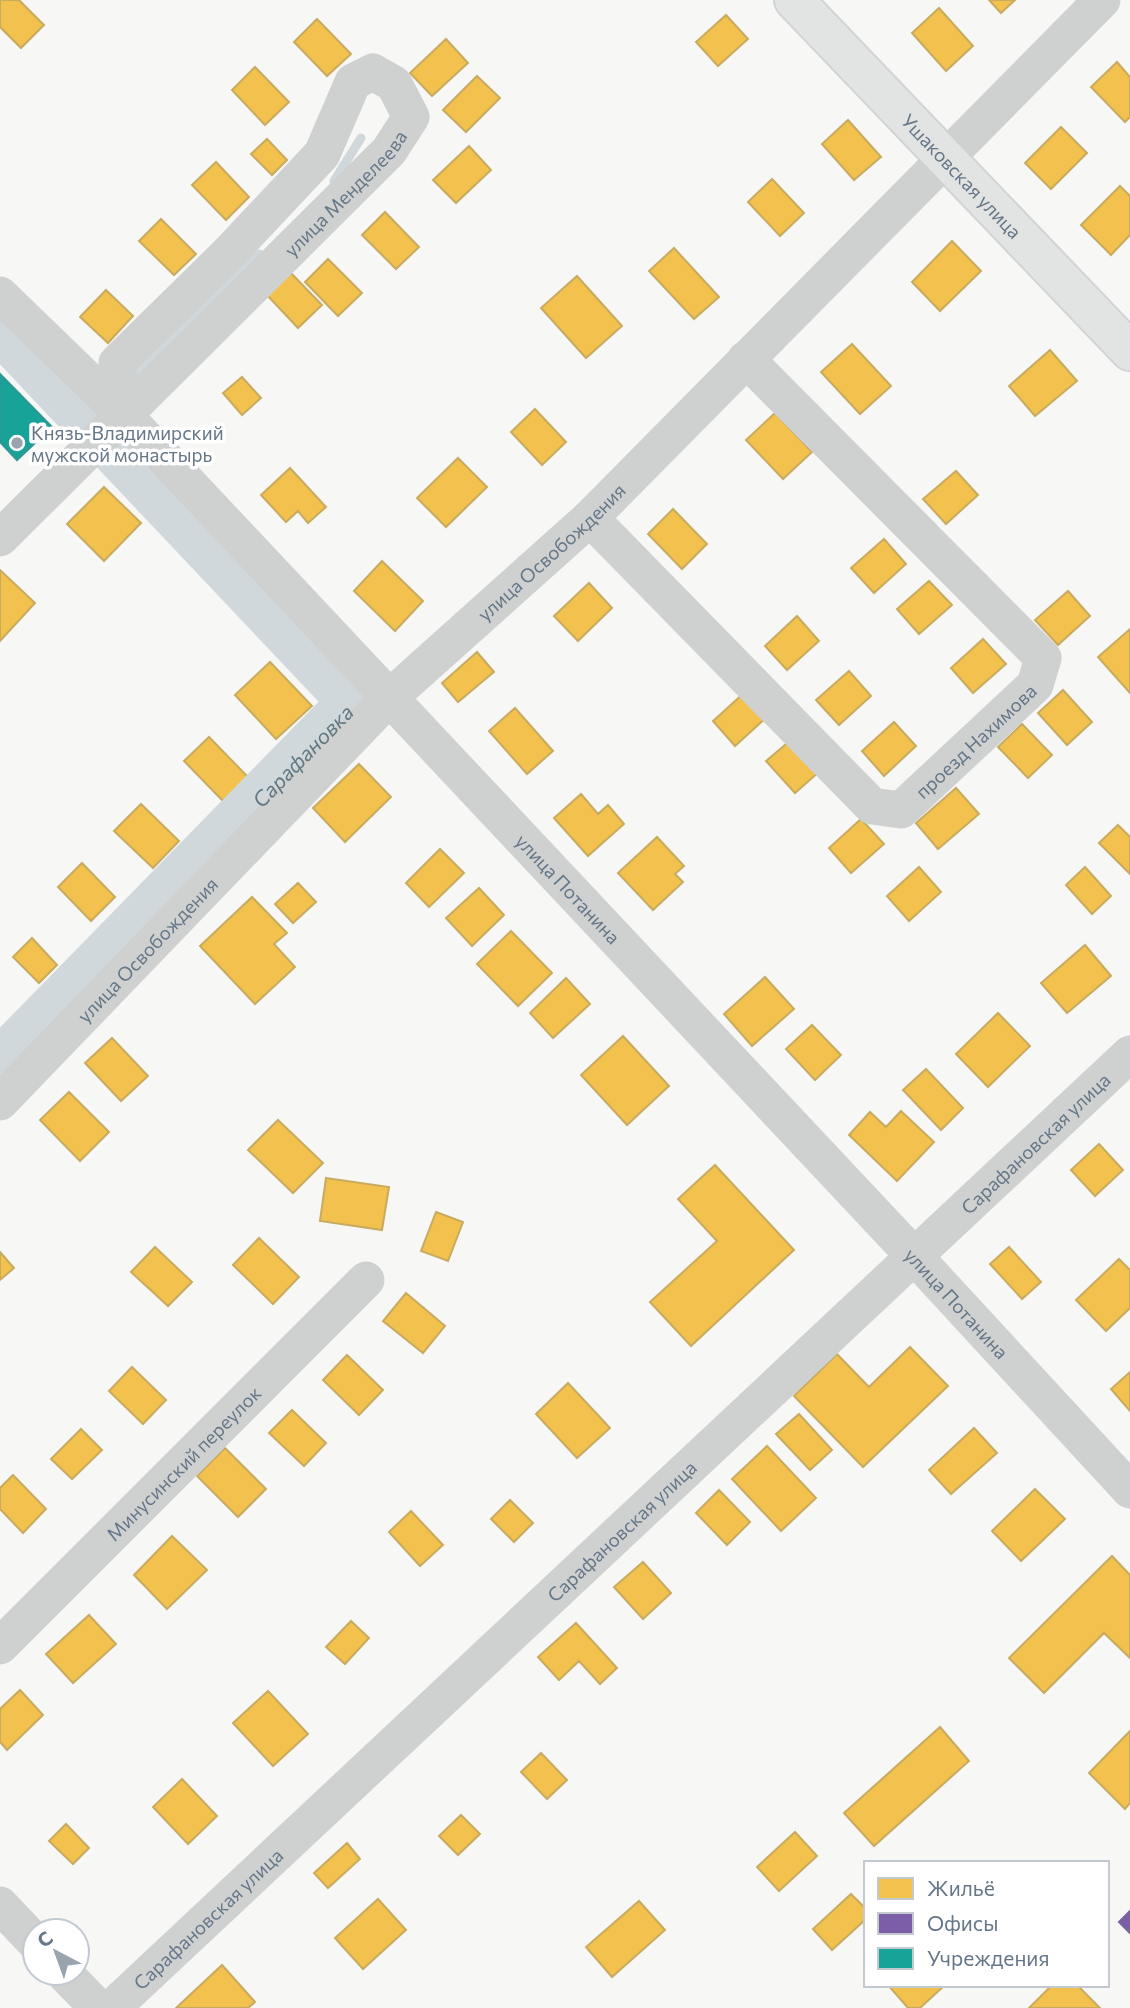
<svg xmlns="http://www.w3.org/2000/svg" width="1130" height="2008" font-family="Commissioner,sans-serif">
	<style>
		.homes { fill: #f2c14e; stroke: #c8ab5f; stroke-width: 2 }
		.offices { fill: #7b5ea7; stroke: #75669e; stroke-width: 2 }
		.public { fill: #17a398; stroke: #2f9693; stroke-width: 2 }
		.lines { fill: none; stroke-linecap: round; stroke-linejoin: round }
		.stream { stroke: #d0d8db; stroke-width: 9 }
		.river { stroke: #d0d8db; stroke-width: 51 }
		.major-casing { stroke: #d2d3d4; stroke-width: 42 }
		.minor { stroke: #cfd1d1; stroke-width: 37 }
		.major { stroke: #e2e3e3; stroke-width: 38 }
		.poi-dot { fill: #99a4ae; stroke: #fff; stroke-width: 2.5 }
		.labels { text-anchor: middle; dominant-baseline: central; stroke-width: 7; stroke-linejoin: round; paint-order: stroke }
		.street-label { font-size: 19px; fill: #678; stroke: #fff }
		.poi-label { font-size: 19px; fill: #678; stroke: #fff; text-anchor: start }
		.water-label { font-size: 21px; font-style: italic; fill: #627883; stroke: #fff }
	</style>
	<rect width="100%" height="100%" fill="#f7f7f6"/>
	<!-- homes -->
	<path class="homes" d="M0 0H19L44 25 21 48 0 27Z
		M989 0H1015L1001 13Z
		M939 8 973 46 946 71 912 33Z
		M726 15 748 39 718 66 696 42Z
		M317 19 351 54 327 76 294 42Z
		M446 39 468 63 432 96 410 73Z
		M1117 62 1130 77V117L1125 122 1091 87Z
		M255 67 289 102 265 125 232 90Z
		M477 76 500 98 466 132 443 110Z
		M848 120 881 157 854 180 822 144Z
		M1061 127 1087 153 1051 189 1025 163Z
		M267 139 287 160 272 175 251 154Z
		M469 146 491 170 456 203 433 180Z
		M216 162 249 197 226 220 192 185Z
		M772 179 804 213 780 236 748 202Z
		M1120 186 1130 196V235L1111 255 1081 225Z
		M385 212 419 247 396 269 362 235Z
		M161 219 196 254 174 275 139 241Z
		M952 241 981 271 940 311 912 282Z
		M674 248 719 297 694 319 649 271Z
		M328 259 362 293 338 316 305 282Z
		M288 270 322 305 298 328 265 293Z
		M577 276 622 326 586 358 541 308Z
		M106 290 133 316 108 343 80 317Z
		M852 344 891 386 860 414 821 372Z
		M1050 350 1077 381 1035 416 1009 386Z
		M242 377 261 398 242 415 223 393Z
		M535 409 566 442 542 465 511 432Z
		M775 413 812 452 783 479 746 440Z
		M458 458 487 487 446 527 417 498Z
		M290 468 326 507 308 523 298 511 286 522 261 495Z
		M956 471 978 495 946 524 923 499Z
		M104 487 141 523 104 561 67 524Z
		M673 509 707 544 682 569 648 534Z
		M884 539 906 564 874 593 851 568Z
		M382 561 423 601 395 631 354 591Z
		M0 570 35 603 0 641Z
		M929 581 952 605 919 634 897 609Z
		M589 583 612 608 578 641 554 616Z
		M1068 591 1090 616 1058 645 1035 620Z
		M797 616 819 641 787 670 765 646Z
		M1130 629V693L1098 657Z
		M983 639 1006 664 973 693 951 668Z
		M477 652 494 672 458 702 442 683Z
		M270 662 312 706 276 739 235 695Z
		M849 671 871 696 839 725 816 700Z
		M1063 690 1092 722 1067 745 1038 713Z
		M745 692 767 717 735 746 713 721Z
		M515 708 553 751 527 774 489 731Z
		M894 722 916 746 884 776 862 751Z
		M1022 724 1052 755 1028 778 998 747Z
		M209 737 248 777 223 801 184 761Z
		M792 739 820 771 795 793 766 761Z
		M359 764 391 797 345 842 313 808Z
		M956 788 979 814 938 849 916 823Z
		M581 794 598 814 608 805 624 824 588 856 554 818Z
		M141 804 179 841 153 868 114 831Z
		M861 819 884 844 851 873 829 848Z
		M1118 825 1130 837V874L1099 843Z
		M657 837 684 866 675 874 683 882 653 910 618 873Z
		M440 849 464 873 429 907 406 883Z
		M82 863 115 897 91 921 58 887Z
		M919 867 941 892 909 921 887 896Z
		M1085 867 1111 896 1092 914 1066 885Z
		M298 883 316 902 293 923 275 904Z
		M479 888 504 915 472 946 446 918Z
		M252 897 287 933 274 944 295 967 255 1004 200 946Z
		M511 931 552 973 518 1006 477 964Z
		M32 938 57 965 39 983 13 957Z
		M1085 945 1111 976 1067 1013 1041 983Z
		M765 977 794 1009 752 1046 724 1014Z
		M566 978 590 1004 553 1038 530 1013Z
		M998 1013 1030 1046 988 1087 956 1054Z
		M812 1025 841 1055 815 1080 786 1049Z
		M623 1036 669 1086 627 1125 581 1075Z
		M112 1038 148 1076 121 1101 85 1063Z
		M926 1069 963 1108 941 1130 903 1090Z
		M69 1092 109 1132 80 1161 40 1120Z
		M901 1111 934 1142 897 1181 849 1135 870 1112 886 1127Z
		M278 1120 323 1163 293 1193 248 1150Z
		M1099 1144 1123 1170 1095 1196 1071 1170Z
		M715 1165 794 1250 691 1346 650 1302 717 1241 678 1199Z
		M326 1178 389 1187 382 1230 320 1221Z
		M436 1212 463 1222 448 1261 421 1251Z
		M259 1238 299 1277 273 1304 233 1265Z
		M155 1247 192 1282 168 1306 131 1272Z
		M1009 1247 1041 1282 1022 1299 990 1264Z
		M0 1252 14 1268 0 1280Z
		M1119 1259 1130 1270V1308L1106 1331 1076 1300Z
		M406 1293 445 1326 423 1353 383 1321Z
		M910 1347 948 1386 863 1467 794 1396 837 1354 869 1387Z
		M347 1355 383 1390 359 1415 323 1380Z
		M132 1367 166 1400 143 1424 109 1391Z
		M1130 1372V1411L1111 1389Z
		M568 1383 610 1428 577 1458 536 1414Z
		M292 1410 326 1443 304 1466 269 1433Z
		M799 1414 832 1450 810 1470 776 1434Z
		M974 1428 997 1453 951 1494 929 1470Z
		M81 1429 102 1450 72 1479 51 1459Z
		M767 1446 816 1498 781 1531 732 1479Z
		M225 1448 266 1489 238 1517 197 1476Z
		M13 1475 46 1509 23 1533 0 1509V1488Z
		M1035 1489 1065 1519 1021 1561 992 1531Z
		M719 1490 750 1522 727 1545 696 1513Z
		M510 1500 533 1523 514 1542 491 1519Z
		M411 1511 443 1545 420 1566 389 1532Z
		M172 1536 207 1570 167 1609 134 1575Z
		M1112 1556 1130 1575V1658L1104 1633 1044 1693 1009 1658Z
		M643 1562 671 1593 643 1619 614 1587Z
		M89 1615 116 1644 73 1683 46 1654Z
		M351 1621 369 1638 345 1664 326 1647Z
		M576 1623 617 1668 600 1684 579 1661 559 1680 538 1657Z
		M20 1690 43 1715 7 1750 0 1742V1709Z
		M268 1691 308 1734 273 1766 233 1723Z
		M940 1727 969 1761 874 1846 844 1813Z
		M1130 1731V1803L1125 1809 1089 1773Z
		M541 1753 567 1780 547 1799 521 1772Z
		M182 1779 217 1816 188 1844 153 1807Z
		M461 1815 480 1834 458 1855 439 1836Z
		M66 1824 89 1848 73 1864 49 1841Z
		M795 1832 817 1856 779 1891 757 1867Z
		M347 1843 360 1859 328 1888 314 1873Z
		M851 1894 866 1909V1919L832 1950 813 1929Z
		M378 1899 406 1930 363 1969 335 1938Z
		M639 1901 665 1930 612 1977 586 1947Z
		M222 1965 255 2002 248 2008H176Z
		M888 1985H945L920 2008H908Z
		M1052 1985H1077L1100 2008H1029Z"/>
	<!-- offices -->
	<path class="offices" d="M1130 1911V1933L1119 1922Z"/>
	<!-- public -->
	<path class="public" d="M0 374 52 427 17 460 0 442Z"/>
	<g class="lines">
		<!-- stream -->
		<path class="stream" d="M334 181 361 138
			M134 378 259 254"/>
		<!-- river -->
		<g class="river">
			<path d="M0 327 97 430"/>
			<path id="s1" d="M0 1064 354 702 109 443"/>
		</g>
		<!-- major casing -->
		<g class="major-casing">
			<g id="major">
				<path id="s8" d="M794 0 1130 351"/>
			</g>
		</g>
		<!-- minor -->
		<g class="minor">
			<path id="s2" d="M0 295 124 415 915 1257 1130 1490"/>
			<path id="s3" d="M590 518 872 806 901 810 1035 685 1043 658 746 359"/>
			<path id="s4" d="M0 538 389 151 411 117 394 84 373 72 353 82 322 154 230 252 117 363 124 415"/>
			<path id="s5" d="M0 1102 389 698 590 518 1102 0"/>
			<path id="s6" d="M0 1646 366 1280"/>
			<path d="M0 1905 35 1942"/>
			<path d="M64 1973 98 2008"/>
			<path id="s7" d="M112 2008 1130 1054"/>
		</g>
		<!-- major -->
		<use href="#major" class="major"/>
	</g>
	<!-- markers -->
	<circle class="poi-dot" cx="17" cy="443" r="7"/>
	<g class="labels">
		<!-- street labels -->
		<g class="street-label">
			<text stroke="none"><textPath href="#s8" startOffset="243">Ушаковская улица</textPath></text>
			<text stroke="none"><textPath href="#s4" startOffset="488">улица Менделеева</textPath></text>
			<text stroke="none"><textPath href="#s5" startOffset="779">улица Освобождения</textPath></text>
			<text stroke="none"><textPath href="#s3" startOffset="534">проезд Нахимова</textPath></text>
			<text stroke="none"><textPath href="#s2" startOffset="822">улица Потанина</textPath></text>
			<text stroke="none"><textPath href="#s5" startOffset="212">улица Освобождения</textPath></text>
			<text stroke="none"><textPath href="#s7" startOffset="1265">Сарафановская улица</textPath></text>
			<text stroke="none"><textPath href="#s2" startOffset="1390">улица Потанина</textPath></text>
			<text stroke="none"><textPath href="#s6" startOffset="259">Минусинский переулок</textPath></text>
			<text stroke="none"><textPath href="#s7" startOffset="698">Сарафановская улица</textPath></text>
			<text stroke="none"><textPath href="#s7" startOffset="131">Сарафановская улица</textPath></text>
		</g>
		<!-- poi labels -->
		<g class="poi-label">
			<text x="31" y="432">Князь-Владимирский<tspan x="31" dy="22">мужской монастырь</tspan></text>
		</g>
		<!-- water labels -->
		<g class="water-label">
			<text stroke="none"><textPath href="#s1" startOffset="432">Сарафановка</textPath></text>
		</g>
	</g>
	<!-- legend -->
	<rect x="864" y="1861" width="245" height="126" fill="#ffffff" stroke="#c2c9cf" stroke-width="2"/>
	<rect x="878" y="1878" width="35" height="21" fill="#f2c14e" stroke="#c2c9cf" stroke-width="2"/>
	<text x="927" y="1896" font-size="21" fill="#667788">Жильё</text>
	<rect x="878" y="1913" width="35" height="21" fill="#7b5ea7" stroke="#c2c9cf" stroke-width="2"/>
	<text x="927" y="1931" font-size="21" fill="#667788">Офисы</text>
	<rect x="878" y="1948" width="35" height="21" fill="#17a398" stroke="#c2c9cf" stroke-width="2"/>
	<text x="927" y="1966" font-size="21" fill="#667788">Учреждения</text>
	<!-- north arrow -->
	<g transform="translate(56 1952) rotate(319)"><circle r="33" fill="#ffffff" stroke="#c2c9cf" stroke-width="2"/>
	<path d="M0-5L12 26L0 18L-12 26Z" fill="#99a4ae"/>
	<text y="-10" font-size="19" font-weight="bold" text-anchor="middle" fill="#667788">С</text>
	</g>
</svg>
